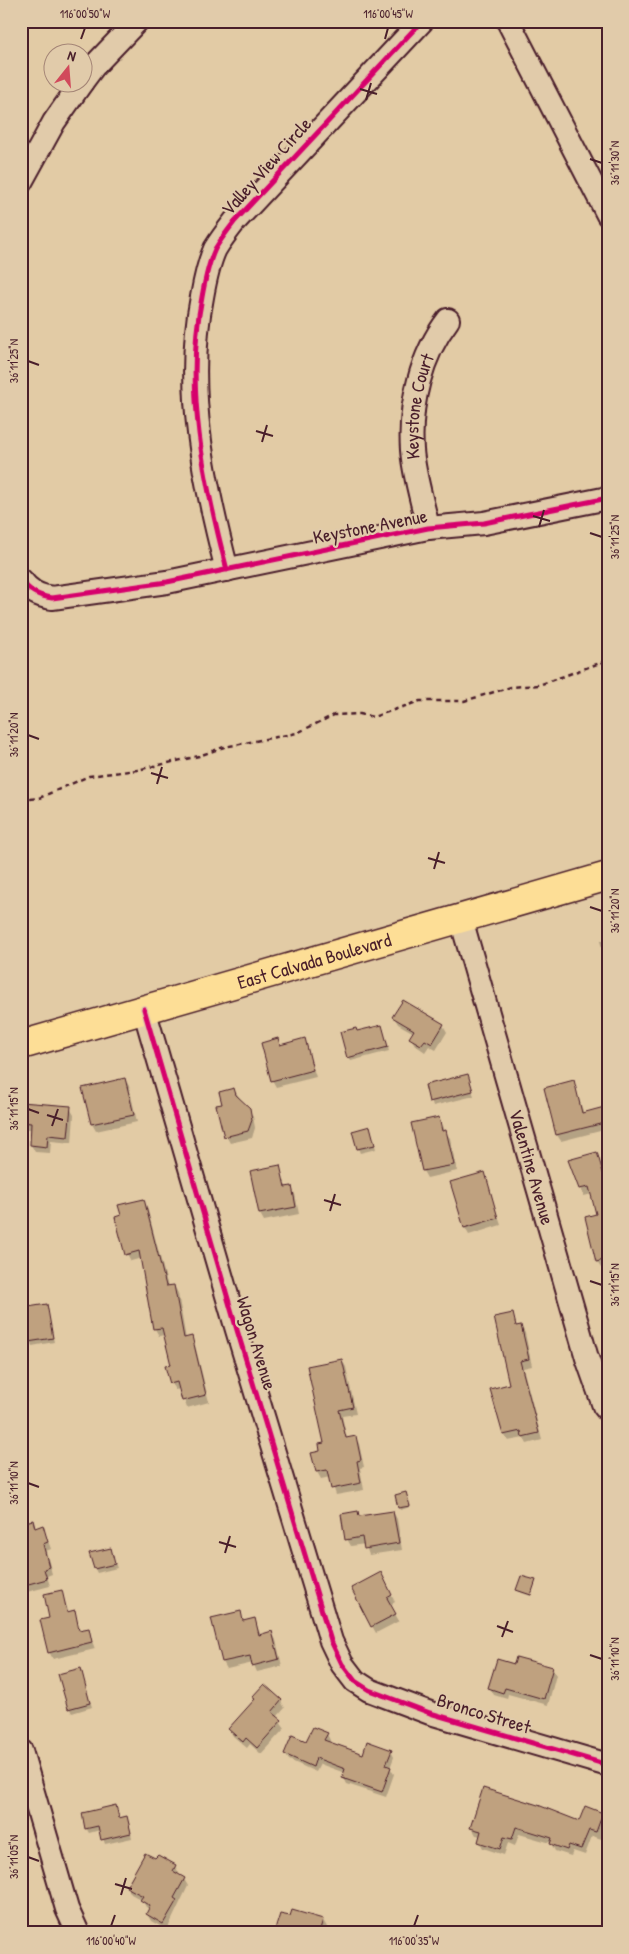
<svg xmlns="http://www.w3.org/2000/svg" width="629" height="1954" font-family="'Patrick Hand',sans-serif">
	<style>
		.shadow { fill: #0003 }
		.building { fill: #bfa17f; stroke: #4a1f2b }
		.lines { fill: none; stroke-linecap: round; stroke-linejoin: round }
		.minor-casing { stroke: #4a1f2b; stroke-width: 26 }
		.major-casing { stroke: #4a1f2b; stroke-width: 31 }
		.path { stroke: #4a1f2b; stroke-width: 2.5; stroke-dasharray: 5 4; stroke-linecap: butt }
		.minor { stroke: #e1cbaa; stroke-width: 22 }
		.major { stroke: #fdde96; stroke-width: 28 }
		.cycleway-casing { stroke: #e1cbaa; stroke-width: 8 }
		.cycleway { stroke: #d6006c; stroke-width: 5 }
		.ticks { fill: none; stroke: #4a1f2b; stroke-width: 2 }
		.labels { text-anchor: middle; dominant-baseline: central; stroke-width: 4.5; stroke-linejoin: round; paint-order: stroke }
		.street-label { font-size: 19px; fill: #4a1f2b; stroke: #e1cbaa }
		.neatline { fill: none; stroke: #4a1f2b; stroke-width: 2 }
		.ticks-label { font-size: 12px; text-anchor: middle; fill: #4a1f2b }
	</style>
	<rect width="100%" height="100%" fill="#e2cba5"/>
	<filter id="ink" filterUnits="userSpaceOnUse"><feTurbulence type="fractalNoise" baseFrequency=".02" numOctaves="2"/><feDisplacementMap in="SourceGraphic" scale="10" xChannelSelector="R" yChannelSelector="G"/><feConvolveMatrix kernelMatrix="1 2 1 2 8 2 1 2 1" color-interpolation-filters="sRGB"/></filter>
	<g filter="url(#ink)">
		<!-- shadow -->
		<path class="shadow" d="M608 940V969L600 941Z
			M394 1017 443 1025 447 1032 436 1050 429 1046 425 1052 415 1045 411 1038 414 1033 398 1024Z
			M383 1031 389 1051 351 1061 348 1057 357 1033Z
			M278 1040 281 1046 304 1040 316 1077 276 1087 272 1080Z
			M467 1075 474 1096 433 1106 427 1086Z
			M125 1079 129 1086 137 1122 96 1131 92 1124 84 1089Z
			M573 1081 584 1114 608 1108V1129L561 1141 557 1135Z
			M234 1090 253 1116 255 1128 252 1138 230 1143 226 1136 223 1104Z
			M21 1103 70 1108 74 1115 72 1143 51 1141 50 1153 35 1152 31 1145 32 1129H21Z
			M439 1118 444 1131 450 1138 457 1171 427 1178 423 1171Z
			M370 1128 376 1149 360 1153 358 1148Z
			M597 1154 608 1186V1278L605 1267 601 1268 597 1262 598 1215 592 1194 584 1196 570 1161Z
			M279 1166 286 1188 291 1187 295 1194 299 1214 264 1221 260 1214 251 1172Z
			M484 1174 501 1225 469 1235 465 1228Z
			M143 1200 147 1207 168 1287 174 1286 178 1293 186 1339 191 1338 195 1345 209 1402 187 1408 180 1389 175 1390 171 1383 172 1366 165 1335 159 1336 155 1329 142 1258 131 1261 127 1254Z
			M46 1305 54 1342 32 1346 30 1341Z
			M512 1315 517 1327 521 1326 525 1333 532 1366 523 1368 542 1440 527 1444 524 1438 508 1441 504 1434 510 1385Z
			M342 1360 346 1367 356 1414 342 1416 347 1439 355 1437 359 1444 364 1467 360 1468 364 1490 336 1495 330 1477 321 1479 317 1472 313 1454 322 1452 325 1444Z
			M407 1495 410 1507 400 1510 396 1496Z
			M358 1512 360 1517 393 1512 397 1519 402 1550 369 1555 365 1544 351 1546 347 1539Z
			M21 1518 23 1524 32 1521 36 1529 43 1527 51 1549 46 1551 52 1574 47 1576 50 1586 27 1592 21 1579Z
			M110 1549 117 1568 97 1573 95 1569Z
			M384 1581 395 1602 390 1605 399 1621 376 1633 372 1626Z
			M535 1581 531 1596 519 1592 518 1590Z
			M61 1591 69 1613 74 1612 81 1631 88 1630 95 1649 53 1659 49 1652 51 1619Z
			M240 1613 244 1622 254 1619 261 1636 272 1633 276 1640 282 1666 257 1672 253 1663 227 1669 223 1662 213 1619Z
			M515 1665 552 1668 556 1675 548 1705 508 1694 507 1699 494 1695 490 1688Z
			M80 1669 92 1707 72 1713 69 1708Z
			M254 1697 281 1701 285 1708 277 1717 285 1728 261 1754 250 1744 247 1748 233 1736 229 1729 255 1700Z
			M327 1734 330 1740 329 1743 364 1756 391 1751 394 1757 390 1768 394 1774 386 1797 347 1784 344 1778 345 1773 320 1764 316 1772 289 1760 285 1754Z
			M115 1806 120 1819 126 1817 129 1822 132 1838 105 1844 100 1830 89 1833 86 1828Z
			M585 1807 608 1816V1841L592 1836 585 1855 573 1851 571 1856 555 1851 551 1843 519 1834 515 1846 508 1843 504 1855 483 1848 479 1841 481 1836 476 1835 472 1828 580 1822Z
			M175 1866 179 1873 178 1875 184 1879 188 1886 167 1930 151 1921 147 1914 150 1910 146 1907 142 1900 131 1894 127 1887Z
			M323 1920 327 1927 325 1933H275Z"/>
		<!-- building -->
		<path class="building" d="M403 1000 444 1024 432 1044 425 1040 421 1045 409 1038 414 1030 392 1017Z
			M382 1025 388 1047 347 1058 340 1032 356 1028 357 1031Z
			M278 1038 280 1045 305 1038 313 1070 271 1081 261 1043Z
			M468 1074 473 1091 429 1102 425 1085Z
			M125 1078 134 1115 91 1124 82 1088Z
			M574 1080 582 1113 608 1106V1122L556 1135 544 1088Z
			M234 1088 236 1095 250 1108 252 1120 248 1131 224 1137 216 1105 222 1104 219 1092Z
			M21 1102 71 1106 68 1137 48 1135 47 1147 30 1145 31 1123 21 1122Z
			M439 1117 442 1131 446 1130 454 1165 422 1171 411 1123Z
			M370 1126 375 1145 357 1149 352 1131Z
			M597 1152 608 1190V1259L596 1262 585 1217 596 1214 589 1187 579 1189 568 1160Z
			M280 1165 285 1187 292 1186 296 1207 259 1214 250 1171Z
			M485 1172 498 1218 464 1228 450 1182Z
			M144 1199 166 1286 174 1285 184 1338 192 1336 206 1395 182 1401 177 1382 170 1384 165 1366 171 1365 162 1328 153 1329 139 1251 125 1255 115 1217 121 1215 118 1205Z
			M47 1304 53 1338 28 1342 22 1308Z
			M513 1313 516 1326 521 1325 529 1359 520 1361 539 1433 522 1437 521 1431 503 1435 490 1389 509 1384 494 1317Z
			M342 1359 353 1407 339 1410 346 1438 356 1436 361 1460 357 1461 361 1483 331 1489 327 1470 316 1472 311 1453 320 1451 319 1444 324 1443 307 1366Z
			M406 1492 410 1506 398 1508 395 1495Z
			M358 1511 359 1516 393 1511 399 1543 364 1549 362 1537 345 1540 341 1514Z
			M33 1520 35 1528 43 1525 48 1542 43 1544 49 1567 44 1569 47 1579 21 1586V1523Z
			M111 1548 115 1564 94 1569 89 1553Z
			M381 1572 392 1595 387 1598 396 1614 371 1627 351 1588Z
			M521 1576 536 1580 531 1595 516 1590Z
			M62 1590 67 1612 75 1610 79 1630 89 1628 92 1642 48 1653 40 1620 49 1618 44 1594Z
			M241 1611 243 1621 255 1618 259 1635 272 1631 279 1659 252 1666 250 1656 222 1662 211 1618Z
			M516 1657 553 1667 544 1699 505 1688 503 1693 488 1688 497 1659 514 1664Z
			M81 1668 90 1703 68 1709 58 1674Z
			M264 1684 282 1700 272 1712 282 1720 257 1748 246 1738 243 1742 228 1729 255 1699 252 1697Z
			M313 1727 328 1733 324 1740 363 1754 367 1741 392 1750 386 1765 391 1767 382 1792 342 1778 345 1769 316 1758 313 1767 284 1754 292 1735 306 1741Z
			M483 1788 538 1805 579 1821 585 1806 603 1813 596 1832 589 1830 581 1849 569 1845 567 1850 550 1844 552 1838 516 1827 512 1839 504 1837 500 1849 478 1842 481 1831 470 1828Z
			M116 1805 119 1818 127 1816 131 1833 101 1840 98 1826 85 1829 82 1813Z
			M145 1853 155 1858 158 1855 176 1865 173 1871 185 1878 174 1898 177 1900 163 1924 146 1914 150 1906 140 1900 143 1896 126 1887Z
			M292 1910 323 1919 319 1933H274L280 1914 290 1916Z"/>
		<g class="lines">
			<!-- minor casing -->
			<g class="minor-casing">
				<g id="minor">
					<path d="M508 21 608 215"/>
					<path d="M82 82 94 66 137 21"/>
					<path d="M21 182 54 122 82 82"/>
					<path id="s1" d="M428 528C423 503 414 476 412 450 409 405 421 355 448 320"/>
					<path d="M227 570C204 481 184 388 202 297 205 280 208 264 215 249 221 239 228 230 235 221L422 21"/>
					<path d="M21 580C29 591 38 596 52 598L167 582 428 528 484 523 608 498"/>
					<path id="s2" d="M461 919 587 1358 604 1406 608 1411"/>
					<path d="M144 1009 237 1330 331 1641 342 1664 355 1681 369 1690 430 1713 608 1765"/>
					<path d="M21 1751 67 1909 78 1933"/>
				</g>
			</g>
			<!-- major casing -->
			<g class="major-casing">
				<g id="major">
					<path id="s3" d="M21 1045 608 876"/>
				</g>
			</g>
			<!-- path -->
			<path class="path" d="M21 800 39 798 89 776 137 770 199 756 224 747 297 733 334 715 360 714 373 717 420 701H464L511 687 539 685 608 660"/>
			<!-- minor -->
			<use href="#minor" class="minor"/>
			<!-- major -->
			<use href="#major" class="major"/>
			<!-- cycleway casing -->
			<g class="cycleway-casing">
				<path id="cycleway" d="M227 570C204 481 184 388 202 297 205 280 208 264 215 249 221 239 228 230 235 221L422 21
					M21 580C29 591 38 596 52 598L167 582 428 528 484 523 608 498
					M144 1009 237 1330 331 1641 342 1664 355 1681 369 1690 430 1713 608 1765"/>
			</g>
			<!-- cycleway -->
			<use href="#cycleway" class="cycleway"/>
		</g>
	</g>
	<!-- ticks -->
	<path class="ticks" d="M81 39 85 28M385 39 388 28M360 89 377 94M366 100 371 83M590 159 602 163M28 361 39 365M256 431 273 436M262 442 267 425M533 516 550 521M539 527 544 510M590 533 602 537M28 735 39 739M151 773 168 778M157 784 162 767M428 858 445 863M434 869 439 852M590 907 602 911M28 1109 39 1113M47 1115 63 1120M52 1126 58 1109M324 1200 341 1205M330 1211 335 1194M590 1281 602 1285M28 1483 39 1487M219 1542 236 1547M225 1553 230 1536M497 1626 513 1632M502 1637 508 1621M590 1655 602 1659M28 1857 39 1861M115 1884 132 1889M121 1895 126 1878M111 1926 115 1915M414 1926 418 1915"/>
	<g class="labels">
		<!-- street labels -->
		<g class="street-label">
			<text transform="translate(266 166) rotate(-48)">Valley View Circle</text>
			<text stroke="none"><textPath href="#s1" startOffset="124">Keystone Court</textPath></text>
			<text transform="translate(370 526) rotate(-11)">Keystone Avenue</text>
			<text stroke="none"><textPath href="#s3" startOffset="305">East Calvada Boulevard</textPath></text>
			<text stroke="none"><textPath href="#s2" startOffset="258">Valentine Avenue</textPath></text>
			<text transform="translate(257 1343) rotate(73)">Wagon Avenue</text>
			<text transform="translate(484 1713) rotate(17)">Bronco Street</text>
		</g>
	</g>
	<!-- margin -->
	<rect width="629" height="1954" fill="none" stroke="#e1cbaa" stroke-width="55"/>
	<!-- north arrow -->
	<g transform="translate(68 68) rotate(17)"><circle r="24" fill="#e1cbaa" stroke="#a58677"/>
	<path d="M0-4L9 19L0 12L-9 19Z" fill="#d1495b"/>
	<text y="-8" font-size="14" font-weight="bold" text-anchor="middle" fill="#4a1f2b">N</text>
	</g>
	<rect x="28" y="28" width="574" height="1898" class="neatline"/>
	<g class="ticks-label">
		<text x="85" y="18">116°00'50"W</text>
		<text x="388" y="18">116°00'45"W</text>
		<text transform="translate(615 163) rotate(-90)" y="4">36°11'30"N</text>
		<text transform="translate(14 361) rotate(-90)" y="4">36°11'25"N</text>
		<text transform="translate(615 537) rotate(-90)" y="4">36°11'25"N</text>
		<text transform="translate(14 735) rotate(-90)" y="4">36°11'20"N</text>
		<text transform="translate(615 911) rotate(-90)" y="4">36°11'20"N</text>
		<text transform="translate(14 1109) rotate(-90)" y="4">36°11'15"N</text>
		<text transform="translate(615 1285) rotate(-90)" y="4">36°11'15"N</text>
		<text transform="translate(14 1483) rotate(-90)" y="4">36°11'10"N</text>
		<text transform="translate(615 1659) rotate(-90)" y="4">36°11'10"N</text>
		<text transform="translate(14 1857) rotate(-90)" y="4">36°11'05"N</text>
		<text x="111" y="1945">116°00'40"W</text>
		<text x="414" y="1945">116°00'35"W</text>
	</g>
</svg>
